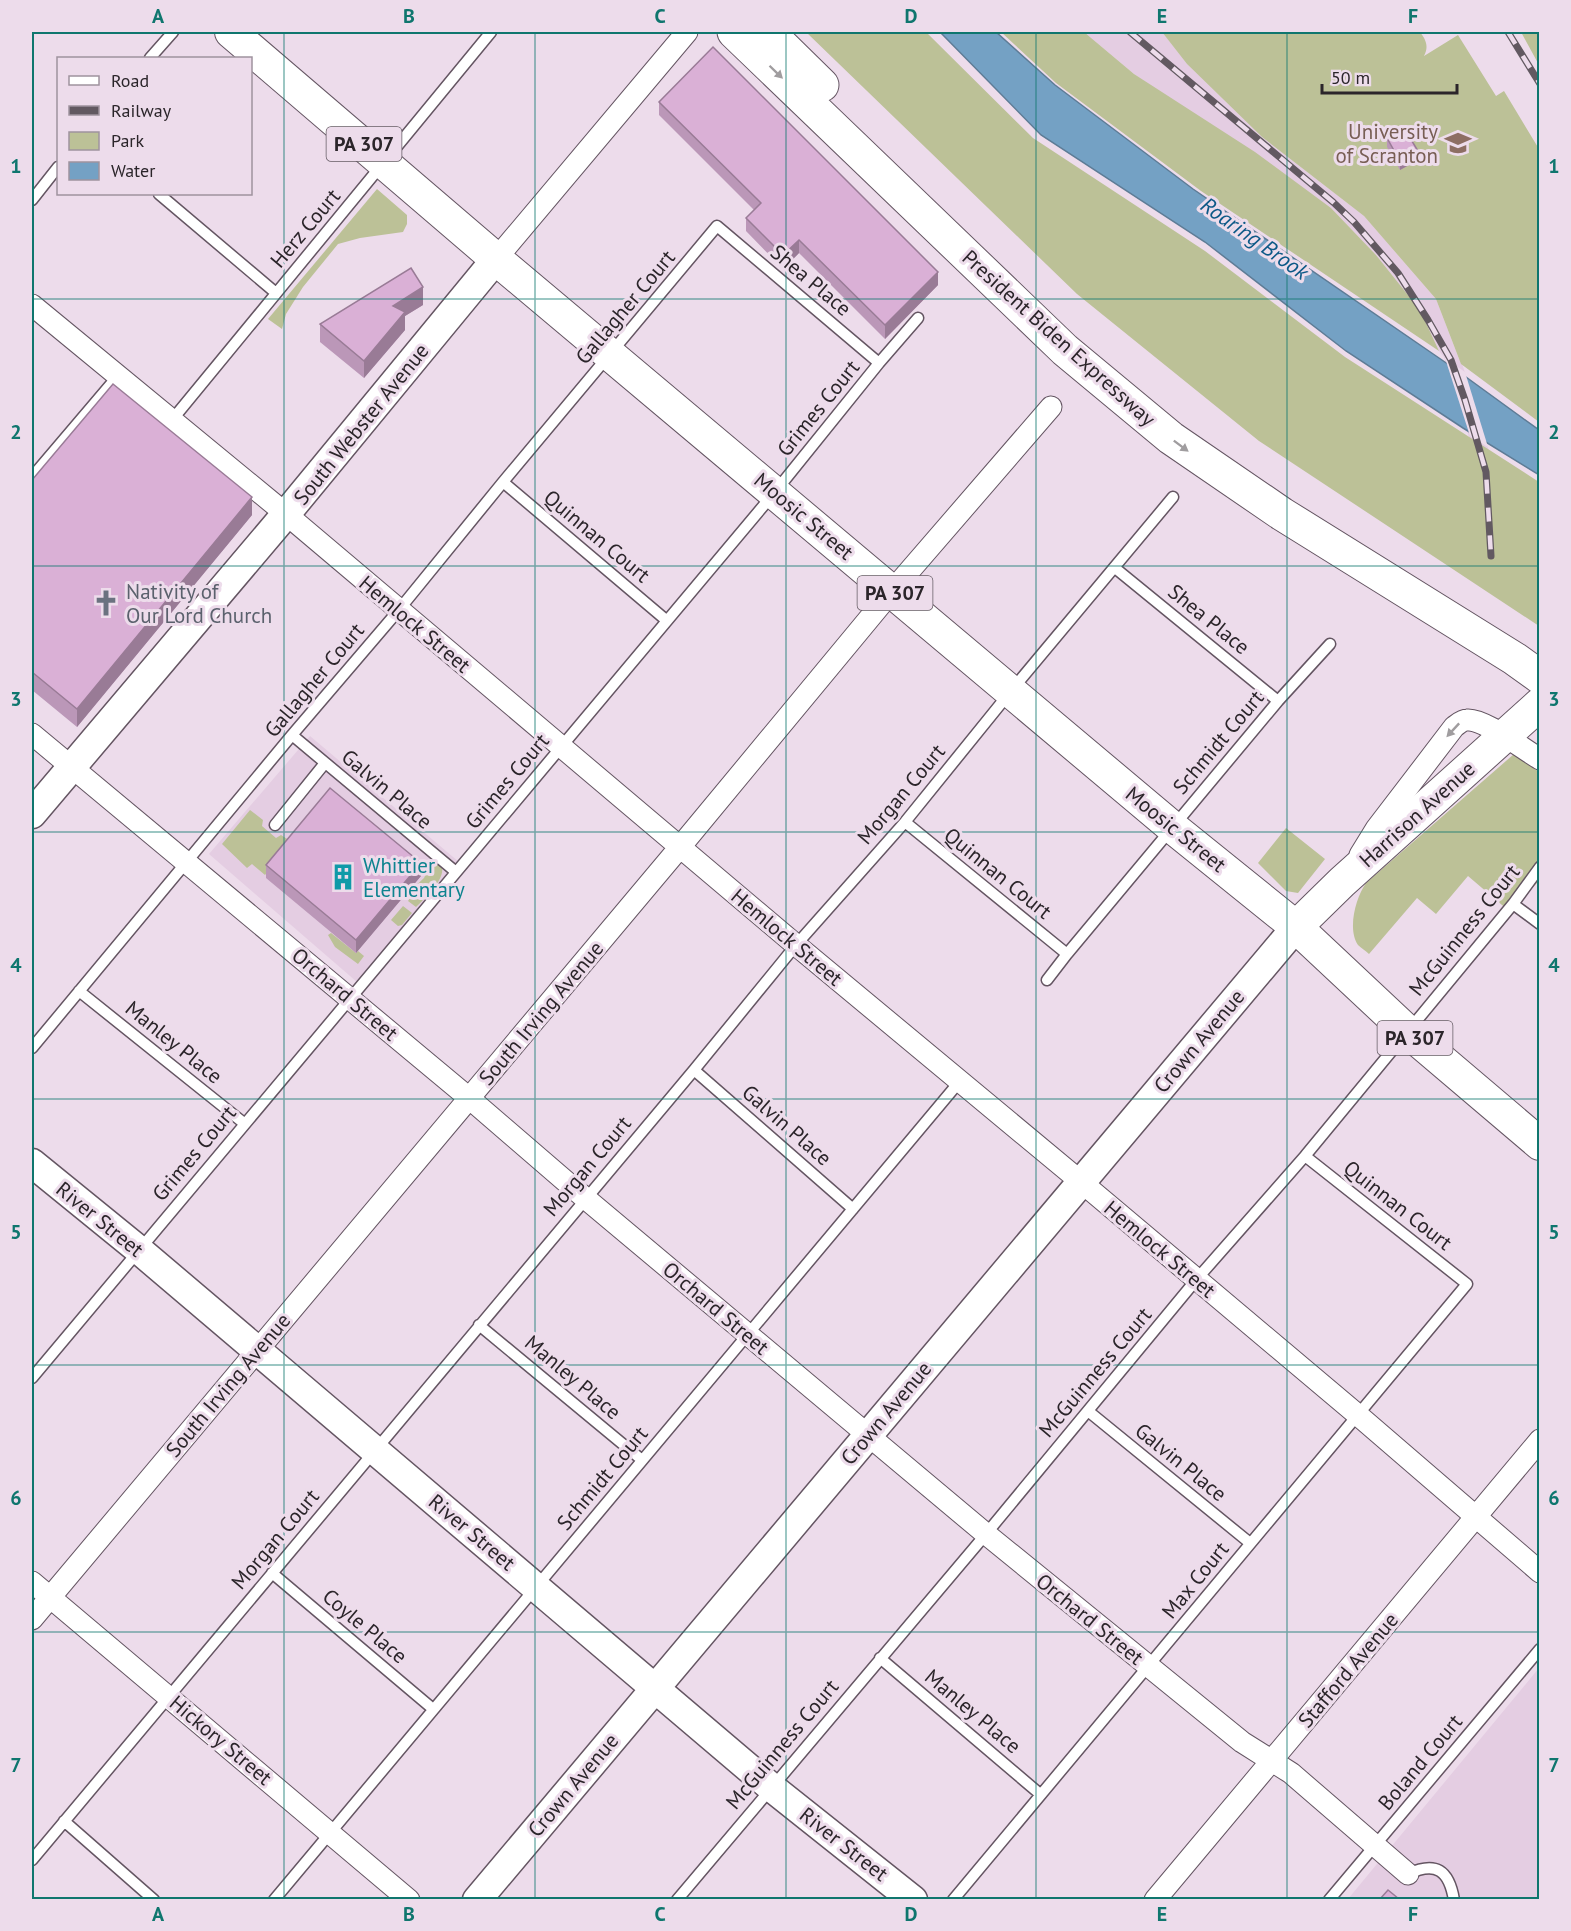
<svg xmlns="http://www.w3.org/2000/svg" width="1571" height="1931" font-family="'PT Sans',sans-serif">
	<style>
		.built { fill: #e4cde2 }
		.green { fill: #bcc197 }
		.water { fill: #74a1c4; stroke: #5e7c96; stroke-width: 1.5 }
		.pier { fill: #eddceb }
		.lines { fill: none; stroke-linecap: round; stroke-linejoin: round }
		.lane-casing { stroke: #645562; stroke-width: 13 }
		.street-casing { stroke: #645562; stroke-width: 23 }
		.secondary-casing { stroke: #645562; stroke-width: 31 }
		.primary-casing { stroke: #645562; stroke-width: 34 }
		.highway-casing { stroke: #645562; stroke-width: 35 }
		.lane { stroke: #fff; stroke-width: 10 }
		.street { stroke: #fff; stroke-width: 21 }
		.secondary { stroke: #fff; stroke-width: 28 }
		.primary { stroke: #fff; stroke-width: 32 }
		.highway { stroke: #fff; stroke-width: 33 }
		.rail-casing { stroke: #625961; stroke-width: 7 }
		.rail { stroke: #eddceb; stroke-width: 4.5; stroke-dasharray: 14; stroke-linecap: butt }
		.wall { fill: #bb97b8 }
		.shaded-wall { fill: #997b96 }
		.building { fill: #dab0d6; stroke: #997b96; stroke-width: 1.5 }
		.oneway { fill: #a09d9f }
		.grid { fill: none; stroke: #0f766e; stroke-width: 1.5; stroke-opacity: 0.55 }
		.labels { text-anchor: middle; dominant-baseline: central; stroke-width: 6; stroke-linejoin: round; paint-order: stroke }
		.shield { fill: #eddceb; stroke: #655c64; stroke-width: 1.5 }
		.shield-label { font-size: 20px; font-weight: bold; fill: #2b252a }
		.education-label { font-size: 21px; fill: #785e54; stroke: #eddceb; text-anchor: end }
		.street-label { font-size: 21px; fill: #2b252a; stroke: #eddceb }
		.worship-label { font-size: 21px; fill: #5b616d; stroke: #eddceb; text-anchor: start }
		.culture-label { font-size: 21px; fill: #0d838f; stroke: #eddceb; text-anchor: start }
		.water-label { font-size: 22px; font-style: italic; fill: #0d5987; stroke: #eddceb }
		.neatline { fill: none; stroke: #0f766e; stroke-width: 2 }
		.grid-label { font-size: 20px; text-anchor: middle; font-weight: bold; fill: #0f766e }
	</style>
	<rect width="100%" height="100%" fill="#eddceb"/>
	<!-- built -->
	<path class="built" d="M1084 32H1162L1187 64 1262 137 1364 216 1436 299 1459 359 1461 360 1493 464 1479 469 1444 357 1439 351 1420 310 1376 255 1331 208 1134 74Z
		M310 736 459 862 357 982 209 854Z
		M1539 1668V1899H1348Z"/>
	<!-- green -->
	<path class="green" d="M806 32H926L1033 138 1205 251 1345 357 1539 482V626L1259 441 1077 294Z
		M1001 32H1084L1134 74 1255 152 1331 208 1376 255 1420 310 1439 351 1201 191 1056 83Z
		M1162 32H1420C1426 40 1429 46 1424 56L1458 35 1496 96 1504 91 1539 149V422L1461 364 1436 299 1364 216 1262 137 1187 64Z
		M1521 32H1539V65Z
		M377 189 407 215V224L403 232 360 238 338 244 303 287 286 314 282 329 268 319Z
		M1514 754 1539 772V881L1509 911 1468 876 1436 914 1417 898 1369 954C1366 951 1361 948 1358 945 1347 929 1356 897 1366 883Z
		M250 810 263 820 262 826 276 838 281 835 292 842 265 875 252 864 247 868 222 844Z
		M1286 828 1325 859 1298 893 1286 891 1258 863Z
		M433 859C434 859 440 864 441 865 448 877 424 899 416 907L408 901 412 895 409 892 424 878Z
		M403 906 412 913 402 925 398 926 391 920Z
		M331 933 356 953 358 951 364 956 358 964 335 947 328 935Z"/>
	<!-- water -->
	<path class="water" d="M940 32H996L1055 85 1193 189 1455 369 1539 430V475L1463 428 1346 351 1205 242 1041 135Z"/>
	<!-- pier -->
	<path class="pier" d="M1445 358 1465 372 1488 447 1470 436Z"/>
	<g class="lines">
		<!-- lane casing -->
		<g class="lane-casing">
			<path id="lane" d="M150 58 173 32
				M159 194 276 293
				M32 200 58 167
				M172 420 491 32
				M32 477 117 377
				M503 482 666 620
				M1115 568 1278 701
				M292 735 456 872
				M905 822 1067 954
				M275 825 325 763
				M1513 904 1540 924
				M1047 980 1067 954 1278 701 1330 644
				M79 991 245 1124
				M32 1048 292 735 398 611 503 482 717 226 879 363
				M694 1070 853 1209
				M479 1325 642 1460
				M32 1378 775 492 879 363 918 318
				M1088 1411 1250 1543
				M272 1573 433 1709
				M880 1658 1040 1794
				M64 1821 154 1900
				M32 1860 694 1070 796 945 905 822 1011 691 1173 497
				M1408 1874C1436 1861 1449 1870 1454 1900
				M274 1900 960 1081
				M677 1900 986 1534 1196 1280 1305 1156 1513 904 1540 867
				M953 1900 1467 1284 1305 1156
				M1329 1900 1540 1649"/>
		</g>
		<!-- street casing -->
		<g class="street-casing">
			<path id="street" d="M496 259 687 32
				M32 305 286 514 796 945 1080 1181 1359 1416 1540 1572
				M32 734 469 1098 585 1198 986 1534 1242 1742 1291 1773 1408 1874
				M1360 855 1376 829 1454 727C1458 724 1462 720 1467 720 1484 718 1524 750 1540 759
				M32 1582 409 1900
				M32 1619 680 847 892 591 1051 407
				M1155 1900 1540 1440"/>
		</g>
		<!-- secondary casing -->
		<g class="secondary-casing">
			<path id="secondary" d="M32 814 286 514 496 259
				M32 1163 139 1250 771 1787 913 1900
				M477 1900 1296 927"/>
		</g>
		<!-- primary casing -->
		<g class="primary-casing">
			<path id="primary" d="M231 32 496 259 1172 827 1296 927 1407 1031 1540 1144
				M1296 927 1342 882 1540 704"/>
		</g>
		<!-- highway casing -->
		<g class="highway-casing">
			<path id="highway" d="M734 32 1065 350 1171 438 1282 514 1515 659 1540 677
				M768 32 822 85"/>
		</g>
		<!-- lane -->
		<use href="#lane" class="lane"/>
		<!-- street -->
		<use href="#street" class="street"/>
		<!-- secondary -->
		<use href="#secondary" class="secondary"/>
		<!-- primary -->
		<use href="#primary" class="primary"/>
		<!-- highway -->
		<use href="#highway" class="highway"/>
		<!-- rail casing -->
		<g class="rail-casing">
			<path id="rail" d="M1130 32 1333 202 1354 222 1398 273 1428 320 1451 360 1465 400 1486 472 1491 556
				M1508 32 1540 84"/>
		</g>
		<!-- rail -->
		<use href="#rail" class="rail"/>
	</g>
	<!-- wall -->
	<path class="wall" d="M659 102 938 285 885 339 799 253 783 269 746 231V218L754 210 659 115Z
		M1387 138 1418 160 1400 170 1387 147Z
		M423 305 405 316V330L364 378 320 342V324Z
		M32 480 252 515 77 727 32 690Z
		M266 865 421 876 356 953 266 878Z"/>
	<!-- shaded-wall -->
	<path class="shaded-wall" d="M1418 151V160L1400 170V161Z
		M799 240V253L783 269V255Z
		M938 272V285L885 339V325Z
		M423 287V305L405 316V330L364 378V361L393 306Z
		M252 497V515L77 727V709Z
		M421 863V876L356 953V940Z"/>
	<!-- building -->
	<path class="building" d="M713 47 938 272 885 325 799 240 783 255 746 218 761 203 659 102Z
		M1404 128 1418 151 1400 161 1387 138Z
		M411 268 423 287 393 306 405 312 364 361 320 324Z
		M113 384 252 497 77 709 32 672V480Z
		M330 788 421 863 356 940 266 865Z
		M1388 1890 1399 1899H1380Z"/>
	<!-- one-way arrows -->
	<defs><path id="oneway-solid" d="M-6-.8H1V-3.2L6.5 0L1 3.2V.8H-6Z" transform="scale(1.5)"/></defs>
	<g class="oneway">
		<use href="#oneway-solid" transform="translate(776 72) rotate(44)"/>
		<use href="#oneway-solid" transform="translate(1181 446) rotate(37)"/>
		<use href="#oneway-solid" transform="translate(1453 730) rotate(133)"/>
	</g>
	<!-- grid -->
	<path class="grid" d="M284 32V1900M535 32V1900M786 32V1900M1036 32V1900M1287 32V1900M32 299H1540M32 566H1540M32 832H1540M32 1099H1540M32 1365H1540M32 1632H1540"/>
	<!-- icons -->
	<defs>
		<g id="university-bare" transform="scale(2.07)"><path d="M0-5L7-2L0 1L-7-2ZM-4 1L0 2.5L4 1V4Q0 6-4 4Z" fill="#8d6e63" stroke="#eddceb" stroke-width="2.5" paint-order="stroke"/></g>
		<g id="church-bare" transform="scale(2.07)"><path d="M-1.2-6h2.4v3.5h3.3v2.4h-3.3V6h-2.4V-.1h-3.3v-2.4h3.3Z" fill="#6b7280" stroke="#eddceb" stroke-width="2.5" paint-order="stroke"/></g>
		<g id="building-bare" transform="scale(2.07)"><path d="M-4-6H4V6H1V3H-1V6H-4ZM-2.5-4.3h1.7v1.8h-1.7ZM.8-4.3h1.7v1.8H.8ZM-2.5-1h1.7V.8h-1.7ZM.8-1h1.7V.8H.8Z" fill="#0f9aa8" stroke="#eddceb" stroke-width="2.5" paint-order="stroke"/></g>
	</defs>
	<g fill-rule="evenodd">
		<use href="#university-bare" x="1458" y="143"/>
		<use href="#church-bare" x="106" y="603"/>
		<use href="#building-bare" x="343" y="877"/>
	</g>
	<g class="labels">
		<!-- shield labels -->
		<g class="shield">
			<rect x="326.5" y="127" width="75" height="34" rx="4.5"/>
			<rect x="857.5" y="576" width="75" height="34" rx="4.5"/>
			<rect x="1377.5" y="1021" width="75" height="34" rx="4.5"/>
		</g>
		<g class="shield-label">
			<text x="364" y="144">PA 307</text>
			<text x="895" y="593">PA 307</text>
			<text x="1415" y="1038">PA 307</text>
		</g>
		<!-- education labels -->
		<g class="education-label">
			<text x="1438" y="131">University<tspan x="1438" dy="24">of Scranton</tspan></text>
		</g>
		<!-- street labels -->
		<g class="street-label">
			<text transform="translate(305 228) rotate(-50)">Herz Court</text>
			<text transform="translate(811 280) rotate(40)">Shea Place</text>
			<text transform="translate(625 307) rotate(-50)">Gallagher Court</text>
			<text transform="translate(1059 338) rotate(42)">President Biden Expressway</text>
			<text transform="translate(818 408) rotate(-51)">Grimes Court</text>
			<text transform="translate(361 424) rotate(-51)">South Webster Avenue</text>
			<text transform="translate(804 516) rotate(40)">Moosic Street</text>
			<text transform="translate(597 536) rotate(40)">Quinnan Court</text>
			<text transform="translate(1209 619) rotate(39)">Shea Place</text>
			<text transform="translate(415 624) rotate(40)">Hemlock Street</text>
			<text transform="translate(314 680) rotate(-50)">Gallagher Court</text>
			<text transform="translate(1218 742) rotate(-50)">Schmidt Court</text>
			<text transform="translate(507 781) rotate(-50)">Grimes Court</text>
			<text transform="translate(387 789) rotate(40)">Galvin Place</text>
			<text transform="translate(901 794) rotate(-50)">Morgan Court</text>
			<text transform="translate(1417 814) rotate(-42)">Harrison Avenue</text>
			<text transform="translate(1176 829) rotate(39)">Moosic Street</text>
			<text transform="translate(998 873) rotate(39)">Quinnan Court</text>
			<text transform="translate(1464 930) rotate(-51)">McGuinness Court</text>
			<text transform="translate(787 937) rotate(40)">Hemlock Street</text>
			<text transform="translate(345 994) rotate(40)">Orchard Street</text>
			<text transform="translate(541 1013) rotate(-50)">South Irving Avenue</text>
			<text transform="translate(1199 1041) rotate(-50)">Crown Avenue</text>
			<text transform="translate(174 1042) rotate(39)">Manley Place</text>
			<text transform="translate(787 1125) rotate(41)">Galvin Place</text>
			<text transform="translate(194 1153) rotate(-50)">Grimes Court</text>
			<text transform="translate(587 1166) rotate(-50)">Morgan Court</text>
			<text transform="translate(1398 1205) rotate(38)">Quinnan Court</text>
			<text transform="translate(100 1219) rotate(39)">River Street</text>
			<text transform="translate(1160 1249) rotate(40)">Hemlock Street</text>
			<text transform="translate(716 1308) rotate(40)">Orchard Street</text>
			<text transform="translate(1095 1372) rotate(-50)">McGuinness Court</text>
			<text transform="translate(573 1377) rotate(40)">Manley Place</text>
			<text transform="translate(228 1385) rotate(-50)">South Irving Avenue</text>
			<text transform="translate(886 1413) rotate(-50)">Crown Avenue</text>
			<text transform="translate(1181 1462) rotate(39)">Galvin Place</text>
			<text transform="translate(602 1478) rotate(-50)">Schmidt Court</text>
			<text transform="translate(472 1532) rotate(40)">River Street</text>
			<text transform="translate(275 1539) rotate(-50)">Morgan Court</text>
			<text transform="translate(1195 1580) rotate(-51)">Max Court</text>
			<text transform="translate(1090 1619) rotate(39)">Orchard Street</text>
			<text transform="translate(365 1626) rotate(40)">Coyle Place</text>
			<text transform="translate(1348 1670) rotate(-50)">Stafford Avenue</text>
			<text transform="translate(973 1711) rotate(40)">Manley Place</text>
			<text transform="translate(221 1740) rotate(40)">Hickory Street</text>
			<text transform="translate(782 1744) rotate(-50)">McGuinness Court</text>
			<text transform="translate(1420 1762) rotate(-50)">Boland Court</text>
			<text transform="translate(573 1785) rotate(-50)">Crown Avenue</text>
			<text transform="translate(844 1844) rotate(38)">River Street</text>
		</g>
		<!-- worship labels -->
		<g class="worship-label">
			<text x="126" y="591">Nativity of<tspan x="126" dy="24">Our Lord Church</tspan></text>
		</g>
		<!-- culture labels -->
		<g class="culture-label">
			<text x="363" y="865">Whittier<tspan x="363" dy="24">Elementary</tspan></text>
		</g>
		<!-- water labels -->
		<g class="water-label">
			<text transform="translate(1255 238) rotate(35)">Roaring Brook</text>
		</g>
	</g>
	<!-- border -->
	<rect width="1571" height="1931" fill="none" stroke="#eddceb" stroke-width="66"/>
	<!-- legend -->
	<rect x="57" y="57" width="195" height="138" fill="#eddceb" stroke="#9f939e" stroke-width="1.5"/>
	<rect x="69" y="76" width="30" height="9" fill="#ffffff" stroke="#9f939e" stroke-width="1.5"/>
	<text x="111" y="87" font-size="18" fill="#2b252a">Road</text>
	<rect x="69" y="106" width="30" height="9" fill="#625961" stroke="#9f939e" stroke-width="1.5"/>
	<text x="111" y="117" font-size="18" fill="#2b252a">Railway</text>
	<rect x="69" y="132" width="30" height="18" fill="#bcc197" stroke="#9f939e" stroke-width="1.5"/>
	<text x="111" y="147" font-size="18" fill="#2b252a">Park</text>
	<rect x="69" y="162" width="30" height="18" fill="#74a1c4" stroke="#9f939e" stroke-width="1.5"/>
	<text x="111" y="177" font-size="18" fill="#2b252a">Water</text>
	<!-- scale -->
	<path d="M1322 84v9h135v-9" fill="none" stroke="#2b252a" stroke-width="3"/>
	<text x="1331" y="84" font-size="18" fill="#2b252a" stroke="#eddceb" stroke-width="4.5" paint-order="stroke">50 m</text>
	<rect x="33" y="33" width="1505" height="1865" class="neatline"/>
	<g class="grid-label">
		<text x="158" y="23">A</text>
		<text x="409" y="23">B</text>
		<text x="660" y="23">C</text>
		<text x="911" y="23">D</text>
		<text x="1162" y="23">E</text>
		<text x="1413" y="23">F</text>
		<text x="16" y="173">1</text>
		<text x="1554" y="173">1</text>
		<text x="16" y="439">2</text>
		<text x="1554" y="439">2</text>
		<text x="16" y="706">3</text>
		<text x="1554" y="706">3</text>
		<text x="16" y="972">4</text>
		<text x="1554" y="972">4</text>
		<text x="16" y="1239">5</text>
		<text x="1554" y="1239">5</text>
		<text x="16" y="1505">6</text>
		<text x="1554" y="1505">6</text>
		<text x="16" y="1772">7</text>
		<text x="1554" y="1772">7</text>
		<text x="158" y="1921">A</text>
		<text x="409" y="1921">B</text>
		<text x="660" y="1921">C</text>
		<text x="911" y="1921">D</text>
		<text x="1162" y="1921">E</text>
		<text x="1413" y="1921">F</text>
	</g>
</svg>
